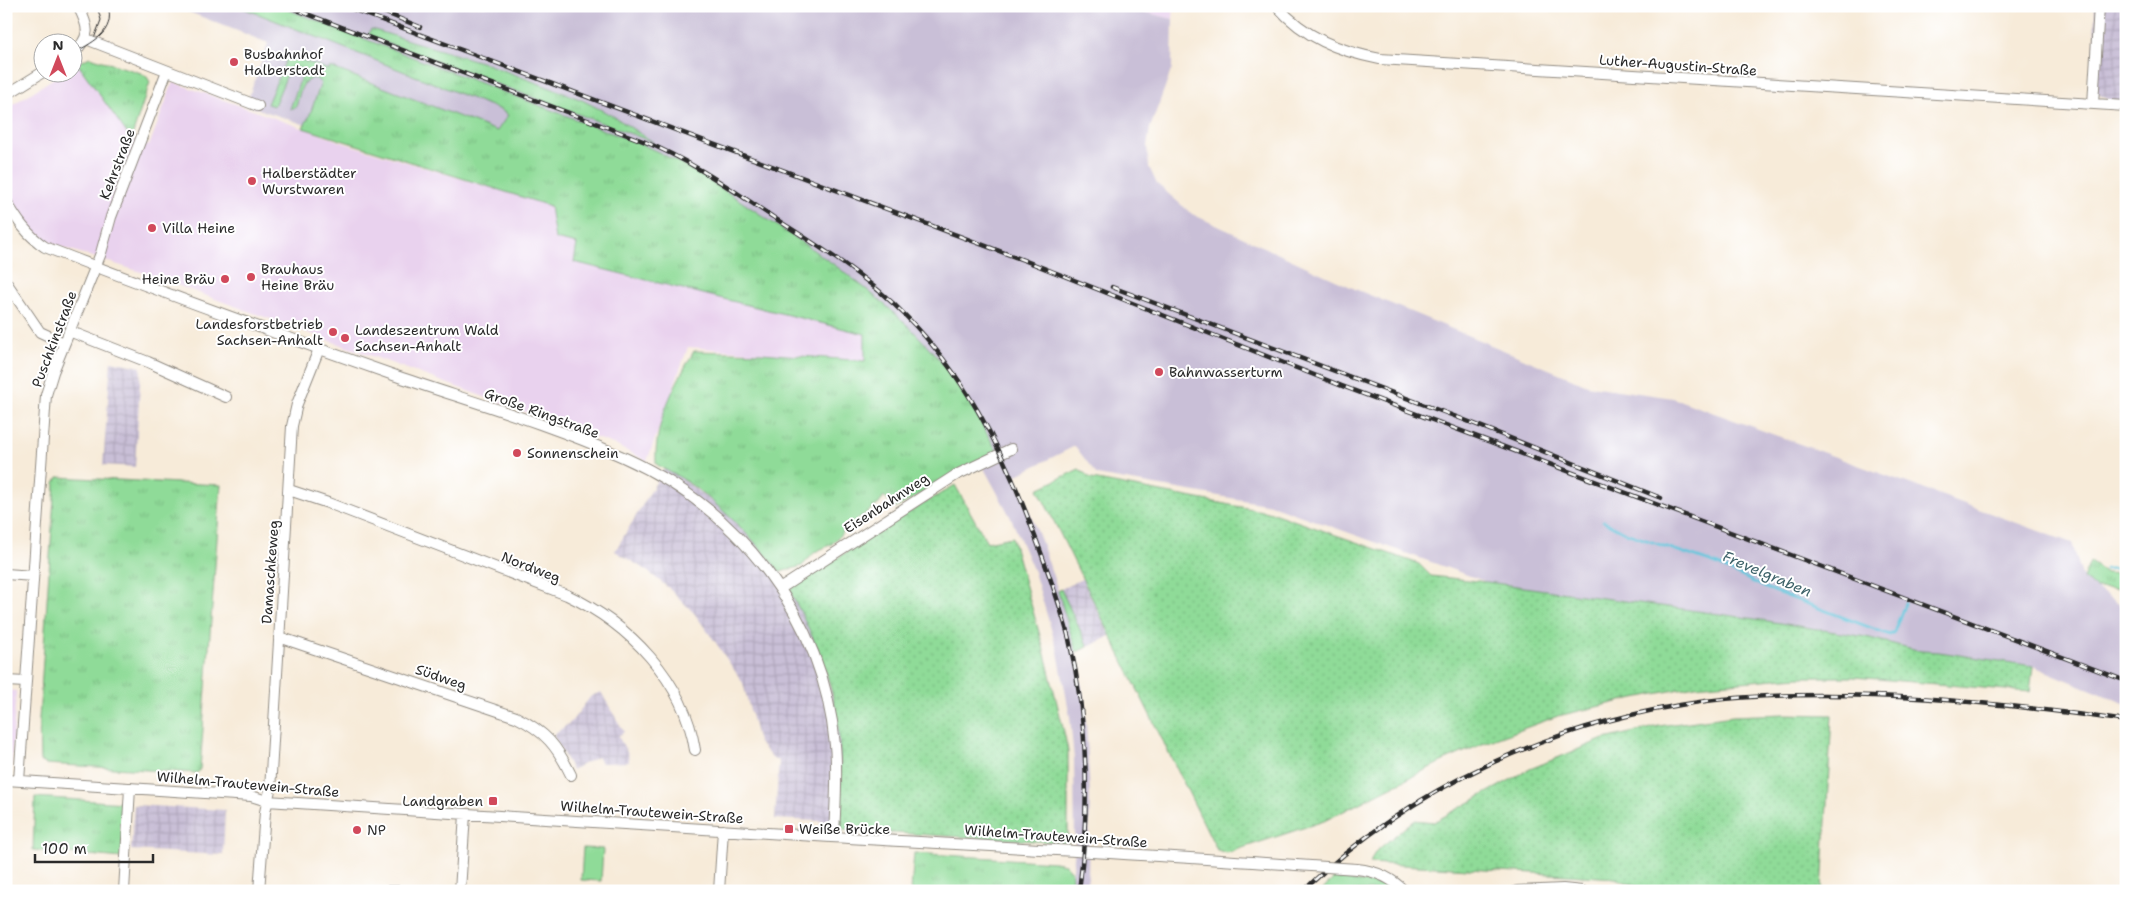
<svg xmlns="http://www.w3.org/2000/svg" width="2132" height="897" font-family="'Shantell Sans',sans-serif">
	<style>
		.built { fill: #e9d2ee }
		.industrial { fill: url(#industrial-grid) }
		.railway { fill: #c9bfd7 }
		.grass { fill: url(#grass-tufts); stroke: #5d8362 }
		.park { fill: url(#park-dots); stroke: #5d8362 }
		.pitch { fill: #8fdb98; stroke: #5d8362 }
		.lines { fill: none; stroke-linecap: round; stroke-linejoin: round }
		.stream { stroke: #60c7dd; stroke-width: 2.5 }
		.minor-casing { stroke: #918b82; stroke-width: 12 }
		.minor { stroke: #fff; stroke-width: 10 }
		.tram { stroke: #2b2b2b; stroke-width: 1 }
		.rail-casing { stroke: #2b2b2b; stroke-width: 4.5 }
		.rail { stroke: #fff; stroke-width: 2.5; stroke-dasharray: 8; stroke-linecap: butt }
		.minor-bridge-casing { stroke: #918b82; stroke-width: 12; stroke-linecap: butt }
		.minor-bridge { stroke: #fff; stroke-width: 10 }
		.poi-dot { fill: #d1495b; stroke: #fff; stroke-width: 2 }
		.labels { text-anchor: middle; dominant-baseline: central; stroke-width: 4; stroke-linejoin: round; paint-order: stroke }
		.poi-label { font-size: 14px; fill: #2b2b2b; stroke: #fff; text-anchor: start }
		.street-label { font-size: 14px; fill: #2b2b2b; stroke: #fff }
		.water-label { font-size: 15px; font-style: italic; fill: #3e6269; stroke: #fff }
	</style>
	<defs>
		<pattern id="industrial-grid" width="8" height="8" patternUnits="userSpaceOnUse" patternTransform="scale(1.25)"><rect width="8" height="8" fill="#c9bfd7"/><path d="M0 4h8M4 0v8" fill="none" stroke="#ada4b9"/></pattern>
		<pattern id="grass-tufts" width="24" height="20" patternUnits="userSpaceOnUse" patternTransform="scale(1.25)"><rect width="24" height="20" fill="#8fdb98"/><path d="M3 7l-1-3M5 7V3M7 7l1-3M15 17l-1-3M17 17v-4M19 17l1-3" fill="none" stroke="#7cbc83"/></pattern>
		<pattern id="park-dots" width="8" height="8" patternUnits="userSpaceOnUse" patternTransform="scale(1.25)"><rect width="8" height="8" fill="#8fdb98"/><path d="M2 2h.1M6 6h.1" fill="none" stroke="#7cbc83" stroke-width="1.8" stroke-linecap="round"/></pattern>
	</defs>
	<rect width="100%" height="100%" fill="#fff"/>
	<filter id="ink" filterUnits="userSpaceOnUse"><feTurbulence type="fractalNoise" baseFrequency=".02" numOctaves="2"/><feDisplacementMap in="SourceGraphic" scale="10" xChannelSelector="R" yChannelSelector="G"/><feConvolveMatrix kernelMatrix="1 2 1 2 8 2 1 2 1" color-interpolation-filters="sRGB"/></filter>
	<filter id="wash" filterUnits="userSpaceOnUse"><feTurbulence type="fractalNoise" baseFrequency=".0096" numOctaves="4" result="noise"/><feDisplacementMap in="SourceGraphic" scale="20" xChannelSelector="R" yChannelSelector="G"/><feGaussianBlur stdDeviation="1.12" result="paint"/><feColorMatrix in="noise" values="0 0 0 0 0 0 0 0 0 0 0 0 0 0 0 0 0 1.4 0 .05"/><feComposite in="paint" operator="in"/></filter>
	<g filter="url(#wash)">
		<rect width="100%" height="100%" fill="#f7ebd9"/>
		<!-- built -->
		<path class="built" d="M1118 6H1174L1173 19Z
			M77 63 131 139 149 146 173 82 347 144 550 206 865 334V361L688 347 647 461 613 444 144 273 55 245 38 236 22 219 6 189V109L62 73 72 72 73 66Z
			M6 690 16 691 11 769 6 768Z"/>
		<!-- industrial -->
		<path class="industrial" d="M2095 6H2126V102L2111 101 2094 92Z
			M111 361 141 367 135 467 103 465Z
			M664 469 682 479 722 509 761 549 780 572 808 625 820 655 836 711 840 752V822L775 819 779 761 773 759 758 742 743 683 716 643 694 613 670 589 646 570 615 551Z
			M1082 579 1110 636 1088 647 1061 589Z
			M601 692 624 732 618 736 628 754 629 762 602 763 597 757 572 770 553 735 571 722 591 696Z
			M134 805 225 810 223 855 131 850Z"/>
		<!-- railway -->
		<path class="railway" d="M179 6H1118L1173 19 1172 68 1150 128 1147 146 1149 167 1157 184 1192 214 1355 289 1590 386 1673 398 2072 543 2083 579 2126 609V704L2033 666 1939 652 1921 651 1866 637 1755 619 1487 582 1271 505 1097 475 1075 446 1015 476 1042 543 1072 633 1085 704 1090 795 1088 878 1085 891H1071L1075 846 1074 759 1070 717 1058 652 1034 572 1011 518 955 415 865 334 733 300 555 217 549 206 246 105 268 43 179 8Z"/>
		<!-- grass -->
		<path class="grass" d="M238 6H278L643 145C689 165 726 191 767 219 829 260 890 301 938 358 961 386 979 420 997 451L896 508 884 496 879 504 849 525 832 544 815 552 802 566 780 572C752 537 720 504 683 479 674 474 665 470 656 464 654 423 674 386 694 351L761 353 865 361V334L574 262 577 244 555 239 550 206 303 128 309 117 321 83 315 78C300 80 300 94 296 107L290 109 302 75 300 68 290 67 274 106 267 104 288 55 329 70 330 67 497 131 508 115 501 110Z
			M371 29 484 63 582 100 613 116 653 142 368 36Z
			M90 57 141 73 147 77 150 82 131 139 77 63Z
			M58 477 221 485 200 769 197 773 46 764 40 761 39 719 55 483Z
			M2090 562 2106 573 2126 574V589L2096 588 2083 579Z
			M1061 589 1088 647 1076 652 1058 591Z
			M35 797 125 803 122 858 33 850Z
			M914 853 1055 862 1065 864 1072 872 1071 891H911Z
			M1334 878 1384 885 1391 891H1322Z"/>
		<!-- park -->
		<path class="park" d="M1079 469 1092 479 1273 513 1419 564 1431 576 1487 582 1755 619 1866 637 1921 651 1939 652 2033 666 2030 692 1854 677H1798L1695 686 1630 699 1558 716 1487 742 1439 763 1324 821 1227 853 1217 850 1038 489Z
			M955 485 987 542 1012 537 1044 650 1064 732 1068 751V843L842 830 840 822C840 785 842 748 836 711 828 668 810 628 789 590L880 530Z
			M1784 714 1832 715 1822 891H1649L1615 878 1370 863 1375 852 1414 820 1434 822 1530 769 1601 740 1659 726 1733 716Z"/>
		<!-- pitch -->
		<path class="pitch" d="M583 848 603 849 601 881 581 880Z"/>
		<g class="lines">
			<!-- stream -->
			<path class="stream" d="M1603 521 1626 533 1716 564 1768 589 1890 635 1894 632 1905 603
				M2105 569 2126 568"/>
		</g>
	</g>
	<g filter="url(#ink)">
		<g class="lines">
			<!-- minor casing -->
			<g class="minor-casing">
				<path id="minor" d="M1277 6C1305 38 1339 51 1380 59L2126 106
					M86 39 258 106
					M72 54C92 37 89 27 78 6
					M6 95 43 72
					M2093 104 2099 6
					M6 201C17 220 27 235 45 247 163 293 282 336 402 378 476 403 552 425 623 457 739 509 823 616 835 745 838 775 835 806 834 837
					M6 282 40 332 64 343
					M69 331 148 362 226 397
					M289 490 328 503 567 595C629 624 684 680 695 750
					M6 574 33 576
					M781 588 956 475 1011 449
					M279 637 516 717C546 732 557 746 571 775
					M6 681 26 682
					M6 780 251 796 267 801C455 813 643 826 831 837 986 846 1141 854 1296 865
					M19 781 46 395 53 372 101 253 111 217 167 71
					M1357 869C1376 871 1391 877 1404 891
					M124 891 130 788
					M259 891 265 812 270 790 292 426 297 404 319 349
					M388 891H400
					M460 891 465 814
					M719 891 723 830
					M1517 891 1563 889 1582 891"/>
			</g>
			<!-- minor -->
			<use href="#minor" class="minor"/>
			<!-- tram -->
			<path class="tram" d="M95 36 101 20 97 6
				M72 54C91 43 116 33 108 6"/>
			<!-- rail casing -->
			<g class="rail-casing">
				<path id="rail" d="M286 6 643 141C690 160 731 189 773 217 819 247 866 275 905 315 963 373 1001 446 1030 523 1044 561 1059 599 1069 639 1088 721 1090 807 1079 891
					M344 6 1026 261 1342 386 2126 681
					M369 6 420 27
					M1112 287 1462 419 1661 498
					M1303 891C1413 785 1555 722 1706 701 1745 696 1785 695 1824 695 1926 695 2026 706 2126 721"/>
			</g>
			<!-- rail -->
			<use href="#rail" class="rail"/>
			<!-- minor-bridge casing -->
			<g class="minor-bridge-casing">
				<path id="minor-bridge" d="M1296 865 1357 869"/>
			</g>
			<!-- minor-bridge -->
			<use href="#minor-bridge" class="minor-bridge"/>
		</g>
	</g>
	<!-- markers -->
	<g class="poi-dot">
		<circle cx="234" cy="62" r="5"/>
		<circle cx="252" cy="181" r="5"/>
		<circle cx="152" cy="228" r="5"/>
		<circle cx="251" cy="277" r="5"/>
		<circle cx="225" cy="279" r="5"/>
		<circle cx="333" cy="332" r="5"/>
		<circle cx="345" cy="338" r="5"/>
		<circle cx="1159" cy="372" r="5"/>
		<circle cx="517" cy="453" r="5"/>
		<rect x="488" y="796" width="10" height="10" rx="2.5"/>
		<rect x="784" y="824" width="10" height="10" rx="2.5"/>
		<circle cx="357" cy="830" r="5"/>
	</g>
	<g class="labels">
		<!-- poi labels -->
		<g class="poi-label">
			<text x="244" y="54">Busbahnhof<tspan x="244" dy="16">Halberstadt</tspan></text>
			<text x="262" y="173">Halberstädter<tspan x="262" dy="16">Wurstwaren</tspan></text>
			<text x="162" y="228">Villa Heine</text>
			<text x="261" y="269">Brauhaus<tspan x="261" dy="16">Heine Bräu</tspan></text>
			<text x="215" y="279" text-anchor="end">Heine Bräu</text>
			<text x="323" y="324" text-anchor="end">Landesforstbetrieb<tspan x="323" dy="16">Sachsen-Anhalt</tspan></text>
			<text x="355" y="330">Landeszentrum Wald<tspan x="355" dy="16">Sachsen-Anhalt</tspan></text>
			<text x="1169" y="372">Bahnwasserturm</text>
			<text x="527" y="453">Sonnenschein</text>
			<text x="483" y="801" text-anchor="end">Landgraben</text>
			<text x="799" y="829">Weiße Brücke</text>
			<text x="367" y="830">NP</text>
		</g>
		<!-- street labels -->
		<g class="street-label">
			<text transform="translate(1678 65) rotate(4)">Luther-Augustin-Straße</text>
			<text transform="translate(117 164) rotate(-69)">Kehrstraße</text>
			<text transform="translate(54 339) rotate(-69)">Puschkinstraße</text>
			<text transform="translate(542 413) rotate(20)">Große Ringstraße</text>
			<text transform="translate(886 503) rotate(-33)">Eisenbahnweg</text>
			<text transform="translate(531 567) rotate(21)">Nordweg</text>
			<text transform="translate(270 572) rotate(-86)">Damaschkeweg</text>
			<text transform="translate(441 677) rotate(19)">Südweg</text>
			<text transform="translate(248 784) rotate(5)">Wilhelm-Trautewein-Straße</text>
			<text transform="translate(652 812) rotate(4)">Wilhelm-Trautewein-Straße</text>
			<text transform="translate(1056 836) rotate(4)">Wilhelm-Trautewein-Straße</text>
		</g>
		<!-- water labels -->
		<g class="water-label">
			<text transform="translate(1767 574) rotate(23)">Frevelgraben</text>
		</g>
	</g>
	<!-- margin -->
	<rect width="2132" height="897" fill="none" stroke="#fff" stroke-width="25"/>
	<!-- north arrow -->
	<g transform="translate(58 58)"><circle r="24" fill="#ffffff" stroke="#aaaaaa"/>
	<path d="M0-4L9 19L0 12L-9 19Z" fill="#d1495b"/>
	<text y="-8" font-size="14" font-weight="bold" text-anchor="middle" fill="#2b2b2b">N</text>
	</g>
	<!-- scale -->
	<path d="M35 854v8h118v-8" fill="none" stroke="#2b2b2b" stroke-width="2.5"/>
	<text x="42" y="854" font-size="15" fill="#2b2b2b" stroke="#ffffff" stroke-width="4" paint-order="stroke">100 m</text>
</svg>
